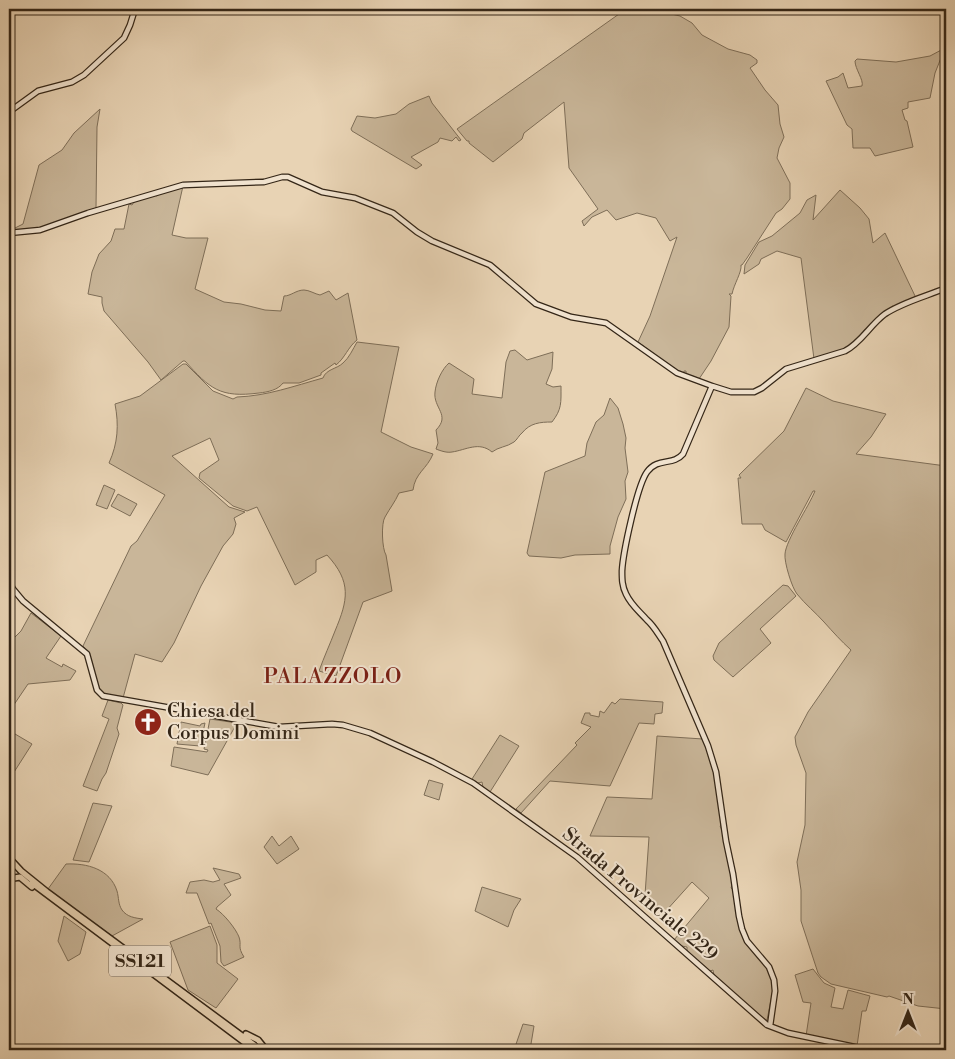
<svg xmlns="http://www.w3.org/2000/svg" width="955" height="1059" font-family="'Libre Bodoni',serif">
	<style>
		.green { fill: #c9b699; stroke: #7e6e58 }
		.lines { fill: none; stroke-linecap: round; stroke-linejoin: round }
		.secondary-casing { stroke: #342617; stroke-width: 7 }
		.primary-casing { stroke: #342617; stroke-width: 8 }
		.secondary { stroke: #f0e2ce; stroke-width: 4.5 }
		.primary { stroke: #e8d3b4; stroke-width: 5 }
		.labels { text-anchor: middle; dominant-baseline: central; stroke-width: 4; stroke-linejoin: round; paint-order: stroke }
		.shield { fill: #f0e2ce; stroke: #6c5e4e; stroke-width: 1 }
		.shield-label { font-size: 18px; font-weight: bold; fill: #342617 }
		.poi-label { font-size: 19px; fill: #342617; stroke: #f0e2ce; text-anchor: start }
		.street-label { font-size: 19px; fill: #342617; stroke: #f0e2ce }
		.quarter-label { font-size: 21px; letter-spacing: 1px; fill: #7a1f14; stroke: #f0e2ce }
	</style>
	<rect width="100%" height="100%" fill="#e8d3b4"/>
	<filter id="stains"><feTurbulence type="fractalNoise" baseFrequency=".004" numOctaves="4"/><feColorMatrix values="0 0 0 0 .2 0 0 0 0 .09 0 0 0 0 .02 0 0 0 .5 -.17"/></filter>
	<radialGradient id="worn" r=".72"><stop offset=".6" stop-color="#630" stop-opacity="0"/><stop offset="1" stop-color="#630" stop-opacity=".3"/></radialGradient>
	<!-- green -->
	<path class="green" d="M659 11 680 16 692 23 702 35 728 49 750 55 757 60V63L750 68 765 90 778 105 780 124 784 137 779 148 777 158 790 183V199L782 209 776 213 747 258 742 265H741C742 272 734 284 732 294H729L731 296 729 327 711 361 699 379 686 374V371H684V374L675 370V368L672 367 638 342 650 316 677 237 670 241 656 218 637 213 616 220 607 210 592 217 584 226 582 221 598 209 569 168 564 102 524 133 522 139 493 162 469 143V141H467L457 129 619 14H647Z
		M945 48 935 73 930 98 908 102V108L902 110 905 120 907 121 913 147 875 156 870 148H853L852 129 847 125 826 81 838 77 843 73 848 88 862 86C864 80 855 69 855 61L857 59 896 62 930 56Z
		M429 96 432 103 461 140 459 141 456 137 452 141 440 138 438 142 411 157 422 165 416 169 352 131 351 129 357 116 375 118 396 114 409 104Z
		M100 109 97 127 96 208 42 228 9 231 23 224 39 165 62 150 74 133Z
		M183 186 172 235 186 238H208L195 289 224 302 241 304 265 310 281 311 284 296C291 296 296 290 304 290 309 290 315 294 320 295L329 291 336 300 348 293 357 340C348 347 345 358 336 365L335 363 321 373V375L299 383H283C278 390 268 392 259 393 220 398 210 389 185 361H183L161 380 148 362 104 311 102 303V297L88 294 92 272 99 254 111 241 115 229H124L129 204 132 205 134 202 154 195 157 196 158 194Z
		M840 190 860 208 869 219 873 243 885 233 916 298 896 307 892 306V309L866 330H864L863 333 848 348 814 359 801 258 777 251 761 259 759 264 744 274 745 265 759 242 772 236 800 213 807 200 816 195 813 220Z
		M357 342 399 347 381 432 411 447 433 454C427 469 415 473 413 490L399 493C395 502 390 508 385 517 381 523 382 549 386 555L392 591 363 602 336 676 319 671C324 657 330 644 335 631 348 600 352 582 327 555L316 560V572L295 585 257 507 247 511 233 506 199 478 200 473 219 460 210 438 172 456 229 507 245 512 234 518 236 524 233 534 223 546 201 586 174 643 162 662 135 654 123 698 102 693C92 678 96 659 83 646L131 546 137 541 165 495 109 463C118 443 119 425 115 404L140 396 183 364H186L213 391 233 399 237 397C267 396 294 386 323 378 326 369 337 369 343 363 349 358 353 349 357 342Z
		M515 350 527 360 553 352 552 369 546 384 553 387 561 386C561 403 562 409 552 422 540 422 530 423 522 433 519 435 517 440 514 442 507 447 498 447 492 452 479 441 466 450 452 452 447 453 441 451 436 449L438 443 436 430C451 415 433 408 435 392 436 382 442 369 449 363L474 379 472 394 502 398 506 362 510 351Z
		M806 388 833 401 886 414 871 437 856 454 946 466V1009L918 1006 889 996 887 997 831 984 821 977 818 973 801 921V890L797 862 805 825 806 773 796 745 795 737 808 712 851 650C841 641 833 632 824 622 816 613 805 604 797 594 792 588 784 562 785 554 786 540 809 506 815 491H813L786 542 765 530 762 524H742L738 478H741L739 475 784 431Z
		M610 398 618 408 623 424 626 438 625 448 628 472 625 481 626 499 618 517 610 546V554L575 555 561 558 529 556 527 553 545 472 585 456 587 443 596 422 604 415Z
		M104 485 115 490 107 509 96 505Z
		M118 494 137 504 130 516 111 506Z
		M783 585 788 586 796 596 760 629 771 643 733 677 714 660 713 656 719 643Z
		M31 613 61 636 46 658 62 667 63 664 76 671 70 680 28 684 9 712V643L21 631Z
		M620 699 663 702 662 713 655 714 654 724 639 723 610 786 550 781 521 813 516 809 577 745 575 743 591 727 581 723 585 713H590V715L599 717 600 711 604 713 612 702 615 704Z
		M108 700 121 703 123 705 117 728 119 734 106 773 102 779 97 791 83 786 109 719 102 716Z
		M210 719 237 723 208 775 171 766 174 747 207 752 208 750 204 749Z
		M181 722 200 726 201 724 205 723 200 746 177 744Z
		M10 731 32 744 9 780V733Z
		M500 735 519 746 490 792 483 787 482 782 478 783 472 779Z
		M657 736 703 739C715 766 718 795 722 824L720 826 722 830 733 883 731 888 734 890 741 931 772 976 773 990 767 1020 762 1018 714 975 713 970 710 971 687 951V947L682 946 674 940 709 898 692 882 665 912 645 895 649 837 590 836 607 797 652 799Z
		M429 780 443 784 439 800 424 795Z
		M93 803 112 806 89 862 73 860Z
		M272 836 279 846 291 836 299 849 277 864 264 847Z
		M66 864C87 863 110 869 117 891 119 898 118 904 122 910 127 917 135 918 143 919L112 936 48 889Z
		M213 868 239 874 241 878 224 884 231 895 217 907 216 909C224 914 236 929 239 937 242 946 237 946 244 957L224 966 221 962 220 946 211 923 209 924 197 893H186L190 882 204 880 213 882 220 880Z
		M482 887 521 899 514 910 508 927 475 911Z
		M64 916 86 932 80 954 68 961 58 941Z
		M210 926 217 945V963L238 979 216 1008 188 990 170 942Z
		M813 969 824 983 835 988 831 1007 843 1009 848 990 870 996 866 1011H862L857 1046 806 1036 811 1003 803 1002 795 975Z
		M523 1024 534 1026 530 1050H514Z"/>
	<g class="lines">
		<!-- secondary casing -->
		<g class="secondary-casing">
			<path id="secondary" d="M9 112 38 91 72 82 84 75 124 38 130 25 135 9
				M9 233 40 230 88 213 183 185 264 182 282 177H288L322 192 355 198 393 213 417 232 432 241 490 265 536 304 571 317 606 323 677 373 712 386 731 392H754L762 388 786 369 845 351C861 343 870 325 885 314 903 302 927 296 946 288
				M712 386 683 454C673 466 658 457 647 472 637 486 623 553 622 571 622 579 622 586 626 594 631 605 639 611 647 620 654 626 658 634 663 641L708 746 716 772 726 841 733 874 739 916 742 929 747 941 769 967 774 980 775 991 770 1026
				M9 530V542
				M9 581 13 589 23 601 87 654 97 690 103 696 279 727 332 724 343 725 370 733 433 762 473 783 577 857 767 1025 788 1033 869 1050"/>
		</g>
		<!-- primary casing -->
		<g class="primary-casing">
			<path id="primary" d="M9 858 21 871 47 892 261 1050
				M9 869 11 875
				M14 878 20 877 32 887
				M32 883 255 1050
				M246 1034 258 1040 266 1050"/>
		</g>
		<!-- secondary -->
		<use href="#secondary" class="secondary"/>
		<!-- primary -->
		<use href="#primary" class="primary"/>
	</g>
	<!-- icons -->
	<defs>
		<g id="church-disc" transform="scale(1.4375)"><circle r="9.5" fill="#8f2418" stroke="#f0e2ce"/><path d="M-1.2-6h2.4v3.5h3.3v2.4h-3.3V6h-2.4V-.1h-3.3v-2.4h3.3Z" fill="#fff"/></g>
	</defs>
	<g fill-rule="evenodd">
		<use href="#church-disc" x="148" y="722"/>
	</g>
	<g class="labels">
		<!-- shield labels -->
		<rect class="shield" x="109" y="945.5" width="62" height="31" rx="4"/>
		<g class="shield-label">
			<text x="140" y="961">SS121</text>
		</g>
		<!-- poi labels -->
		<g class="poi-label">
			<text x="167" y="711">Chiesa del<tspan x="167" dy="22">Corpus Domini</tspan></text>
		</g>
		<!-- street labels -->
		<g class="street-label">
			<text transform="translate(640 894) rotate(40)">Strada Provinciale 229</text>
		</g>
		<!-- quarter labels -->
		<g class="quarter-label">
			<text x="333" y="677">PALAZZOLO</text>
		</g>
	</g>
	<!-- margin -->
	<rect width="955" height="1059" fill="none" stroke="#e8d3b4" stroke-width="30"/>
	<rect x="10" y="10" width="935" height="1039" fill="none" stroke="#342617" stroke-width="2.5"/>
	<rect x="15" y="15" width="925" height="1029" fill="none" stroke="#342617"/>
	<!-- north arrow -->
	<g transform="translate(908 1012)" stroke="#f0e2ce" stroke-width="4" paint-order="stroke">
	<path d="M0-4L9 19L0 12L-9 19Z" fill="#342617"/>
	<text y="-8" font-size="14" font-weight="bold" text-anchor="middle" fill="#342617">N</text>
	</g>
	<rect width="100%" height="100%" filter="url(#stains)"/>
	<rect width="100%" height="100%" fill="url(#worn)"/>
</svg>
